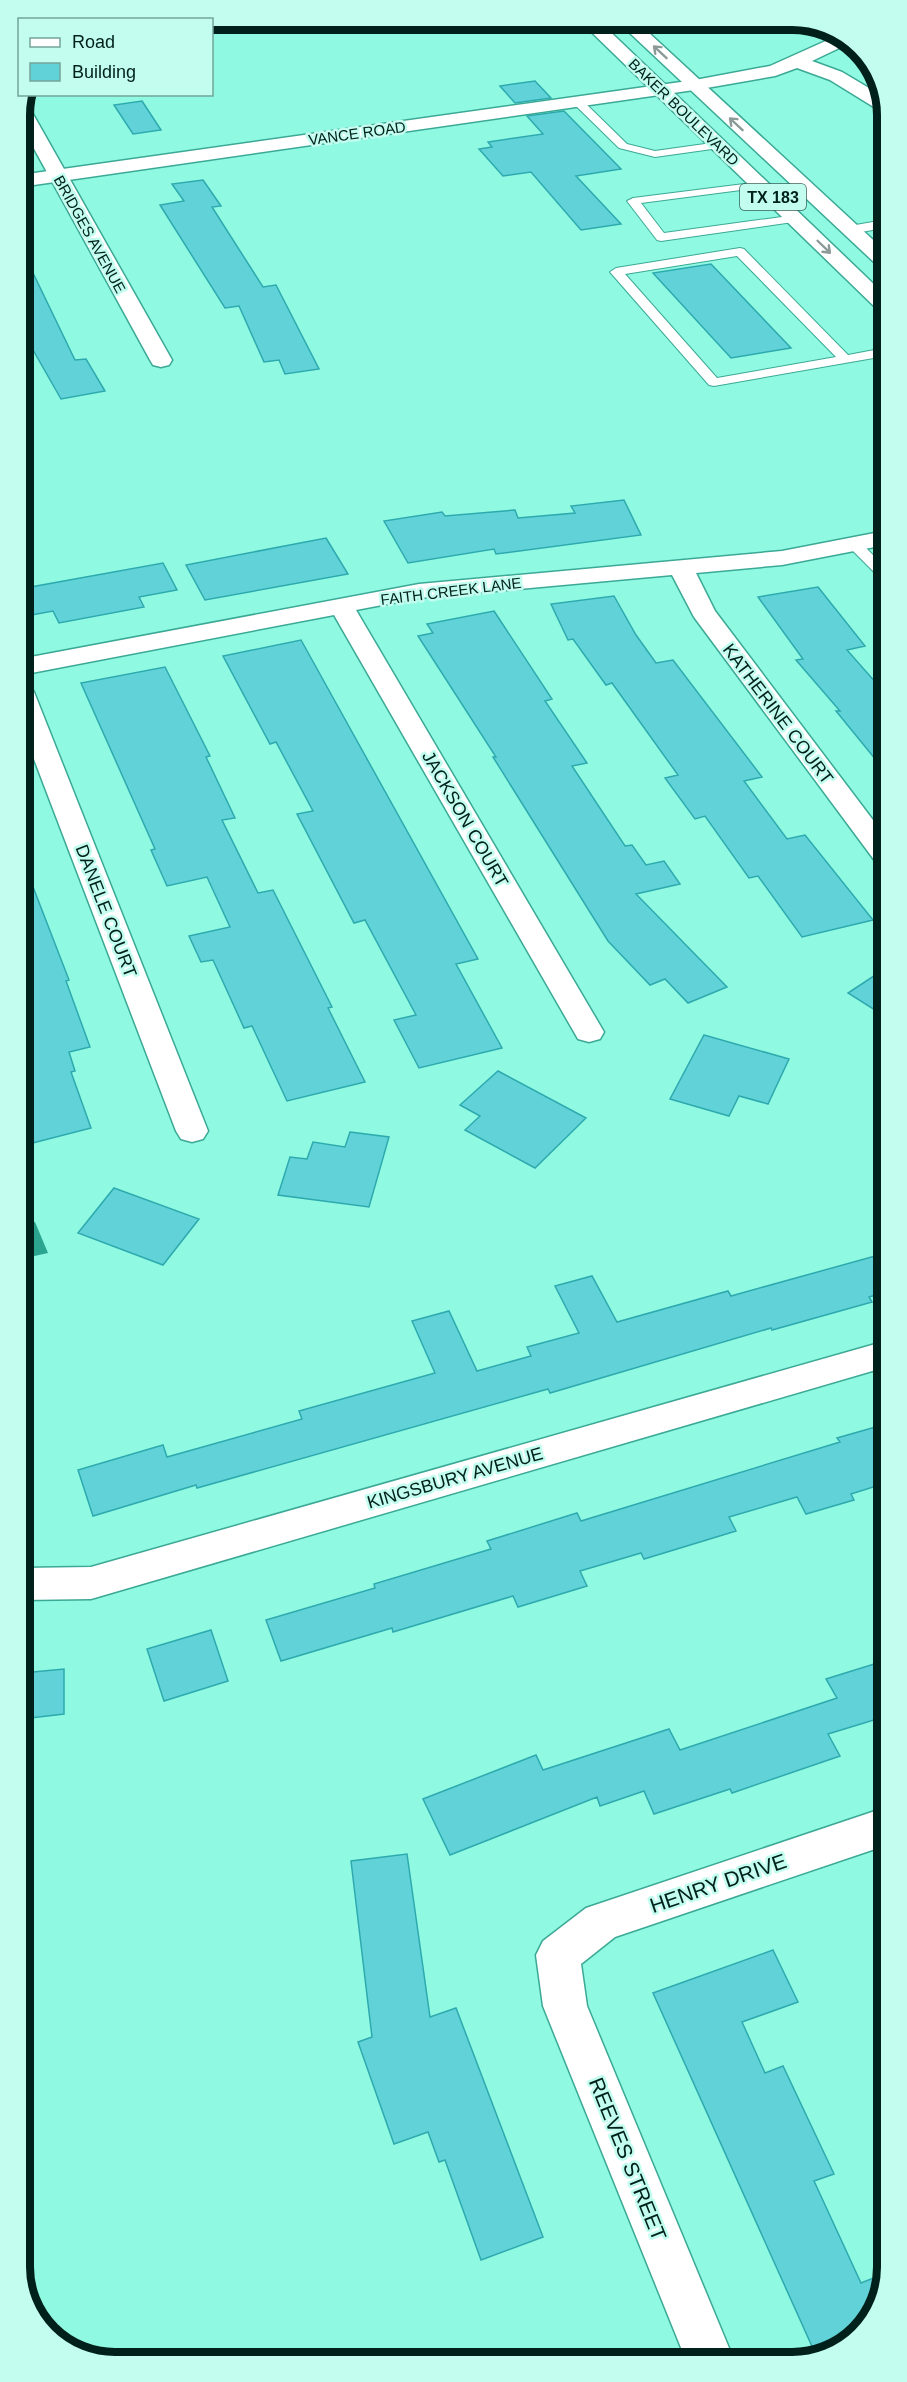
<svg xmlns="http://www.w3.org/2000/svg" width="907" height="2382" font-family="Arial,sans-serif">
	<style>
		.water { fill: #2ca590 }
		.building { fill: #61d3d8; stroke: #2eaaae; stroke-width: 1.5 }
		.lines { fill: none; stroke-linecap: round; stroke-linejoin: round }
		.service-casing { stroke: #3ba995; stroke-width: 2 }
		.minor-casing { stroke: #3ba995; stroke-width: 3 }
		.tertiary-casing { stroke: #3ba995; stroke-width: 3 }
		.primary-casing { stroke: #3ba995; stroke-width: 3 }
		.service { fill: #fff; fill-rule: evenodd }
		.minor { fill: #fff; fill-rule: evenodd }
		.tertiary { fill: #fff; fill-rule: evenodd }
		.primary { fill: #fff; fill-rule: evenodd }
		.oneway { stroke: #8c9b98 }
		.labels { text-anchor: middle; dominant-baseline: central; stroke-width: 5; stroke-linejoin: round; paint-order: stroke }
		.far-street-label { font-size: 15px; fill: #00211b; stroke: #c2fdef }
		.shield { fill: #c2fdef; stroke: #3a635b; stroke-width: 1.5 }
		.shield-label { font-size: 16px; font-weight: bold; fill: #00211b }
		.street-label { font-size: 18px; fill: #00211b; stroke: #c2fdef }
		.near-street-label { font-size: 21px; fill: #00211b; stroke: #c2fdef }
		.rim { fill: none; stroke: #00211b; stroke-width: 8 }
	</style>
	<rect width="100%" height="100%" fill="#8ff9e2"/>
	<!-- water -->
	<path class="water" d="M28 1221 35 1222 48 1253 21 1259V1224Z"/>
	<!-- building -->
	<path class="building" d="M535 81 551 98 515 103 500 86Z
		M142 101 161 130 133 134 114 105Z
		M564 111 621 169 576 176 621 224 581 230 531 172 503 176 479 149 492 147 488 142 543 134 527 116Z
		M203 180 221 206 212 207 263 287 276 285 319 369 285 374 279 360 264 362 239 306 225 308 160 205 184 201 172 184Z
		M20 246 75 360 86 359 105 391 61 399 20 327Z
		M711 264 791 348 731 358 653 273Z
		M624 500 641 535 496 554 494 549 408 563 384 521 442 512 445 516 515 510 518 518 575 513 571 506Z
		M326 538 348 574 205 600 186 565Z
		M163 563 177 590 139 597 144 607 59 623 53 611 20 617V589Z
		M818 587 865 646 847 650 885 693V771L836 711H840L796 660 803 659 758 597Z
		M614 596 636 635 656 663 673 660 762 777 744 781 787 839 805 835 873 920 802 937 758 876 749 878 705 816 695 819 665 778 678 775 612 683 606 685 573 639 568 640 551 604Z
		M494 611 552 699 545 701 587 763 572 766 625 846 632 845 646 865 664 861 680 884 636 894 727 987 688 1003 665 979 650 985 608 941 493 757H496L418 636 433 633 427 624Z
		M301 640 478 959 456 964 502 1048 419 1068 394 1020 416 1015 365 920 354 923 297 814 313 811 276 742 270 744 223 656Z
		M165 667 210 756 206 757 235 818 222 820 258 893 273 890 332 1007 328 1008 365 1082 287 1101 252 1026 244 1028 213 960 201 962 189 936 230 927 207 877 167 886 151 850 155 849 81 683Z
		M21 861H23L69 980 66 981 90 1047 69 1052 75 1071 71 1072 91 1128 21 1146Z
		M886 968V1017L848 993Z
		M704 1035 789 1059 768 1104 739 1096 729 1116 670 1099Z
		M498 1071 586 1118 535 1168 465 1130 480 1116 460 1105Z
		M350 1132 389 1137 369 1207 278 1195 290 1157 307 1159 313 1142 345 1147Z
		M114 1188 199 1219 163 1265 78 1233Z
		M886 1253V1292L869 1297 872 1302 772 1330 771 1328 550 1393 548 1389 197 1488 196 1485 93 1516 78 1470 163 1445 167 1457 302 1419 299 1411 435 1373 412 1321 449 1311 477 1371 531 1356 527 1347 579 1333 555 1286 592 1276 617 1322 728 1291 731 1296Z
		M886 1424V1483L851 1494 854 1500 806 1514 797 1497 729 1517 736 1531 644 1559 641 1553 580 1571 587 1586 518 1607 513 1596 393 1632 392 1628 281 1661 266 1620 375 1588 374 1584 491 1549 487 1541 577 1513 581 1521 840 1442 837 1438Z
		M211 1630 228 1681 164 1701 147 1649Z
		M887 1660V1716L828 1734 840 1756 732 1793 730 1789 654 1814 644 1791 600 1806 597 1797 450 1855 423 1799 536 1755 543 1770 669 1729 680 1750 837 1698 826 1679Z
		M64 1669V1714L22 1719V1673Z
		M407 1854 430 2017 456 2008 543 2237 481 2260 445 2160 439 2162 428 2132 394 2144 358 2042 372 2037 351 1861Z
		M773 1950 798 2002 742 2022 765 2073 783 2066 834 2174 814 2181 861 2283 886 2273 868 2325 844 2341 815 2353 653 1993Z"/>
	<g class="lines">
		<!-- service casing -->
		<g class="service-casing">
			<path id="service" d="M631 20H660C652 25 632 28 624 23Z
				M578 99 582 100 627 144 655 151 719 142 725 145 719 148 655 157 619 148 574 104 573 102Z
				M760 182 766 185 764 187 641 203 664 233 796 215 802 219 800 221 661 241 657 240 627 201 633 198Z
				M884 220V228L850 234 844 230 850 226Z
				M740 248 744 249 848 355 885 348V356L714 386 709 385 610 272 616 268ZM737 256 836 357 717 378 625 274Z
				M854 540 859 541 885 567V579L880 578 849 547 847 544 849 541Z"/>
		</g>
		<!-- minor casing -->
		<g class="minor-casing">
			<path id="minor" d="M839 35 852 42 812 61 842 72 884 97V110L877 109 830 80 797 68 775 76 695 90 689 89 686 85 689 81 695 80 770 66Z
				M23 102 29 107 172 360 169 365 161 367 153 365 150 360 20 123V109Z
				M885 531V545L782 565 696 573 715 611 885 836V864L875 861 694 617 672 575 419 598 356 610 604 1032 600 1039 589 1042 578 1039 574 1032 334 615 21 675 20 659 419 584 782 551Z
				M21 684 30 686 34 692 208 1131 203 1139 192 1142 181 1139 176 1131 21 725Z
				M886 1341V1367L91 1599 22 1600V1568L91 1567Z
				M887 1807V1845L615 1937 581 1964 587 2006 734 2360H686L543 2006 536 1955 543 1941 586 1908Z"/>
		</g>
		<!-- tertiary casing -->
		<g class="tertiary-casing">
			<path id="tertiary" d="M695 80 701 81 704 85 701 89 20 187V175Z"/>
		</g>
		<!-- primary casing -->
		<g class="primary-casing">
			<path id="primary" d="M579 20H598L884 294 885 311 877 309Z
				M616 20H635L884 250V267L877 265Z"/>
		</g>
		<!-- service -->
		<use href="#service" class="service"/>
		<!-- minor -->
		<use href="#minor" class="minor"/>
		<!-- tertiary -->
		<use href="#tertiary" class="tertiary"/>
		<!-- primary -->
		<use href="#primary" class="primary"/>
	</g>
	<!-- one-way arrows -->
	<defs><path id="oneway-shaft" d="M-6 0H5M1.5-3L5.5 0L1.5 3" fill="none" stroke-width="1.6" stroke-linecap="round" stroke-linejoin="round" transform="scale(1.5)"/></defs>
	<g class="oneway">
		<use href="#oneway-shaft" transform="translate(660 52) rotate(-137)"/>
		<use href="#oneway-shaft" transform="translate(736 124) rotate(-137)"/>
		<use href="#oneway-shaft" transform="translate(824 247) rotate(44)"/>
	</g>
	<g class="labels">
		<!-- far-street labels -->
		<g class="far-street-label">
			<text transform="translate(684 112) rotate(44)">BAKER BOULEVARD</text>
			<text transform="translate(357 133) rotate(-8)">VANCE ROAD</text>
			<text transform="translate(90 234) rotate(61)">BRIDGES AVENUE</text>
			<text transform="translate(451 591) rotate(-7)">FAITH CREEK LANE</text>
		</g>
		<!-- shield labels -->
		<rect class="shield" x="740" y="184" width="66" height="26" rx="4.5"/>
		<g class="shield-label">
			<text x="773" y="197">TX 183</text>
		</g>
		<!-- street labels -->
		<g class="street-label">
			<text transform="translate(778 714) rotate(53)">KATHERINE COURT</text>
			<text transform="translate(465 819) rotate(60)">JACKSON COURT</text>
			<text transform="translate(106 911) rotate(69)">DANELE COURT</text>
			<text transform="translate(455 1478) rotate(-16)">KINGSBURY AVENUE</text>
		</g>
		<!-- near-street labels -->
		<g class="near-street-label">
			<text transform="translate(718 1883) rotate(-19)">HENRY DRIVE</text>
			<text transform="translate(628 2159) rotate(68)">REEVES STREET</text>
		</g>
	</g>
	<!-- crop -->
	<path d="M0 0H907V2382H0ZM115 30H792A85 85 0 0 1 877 115V2267A85 85 0 0 1 792 2352H115A85 85 0 0 1 30 2267V115A85 85 0 0 1 115 30Z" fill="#c2fdef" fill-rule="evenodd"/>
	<path class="rim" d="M115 30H792A85 85 0 0 1 877 115V2267A85 85 0 0 1 792 2352H115A85 85 0 0 1 30 2267V115A85 85 0 0 1 115 30Z"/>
	<!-- legend -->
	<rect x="18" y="18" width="195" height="78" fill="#c2fdef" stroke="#74a59a" stroke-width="1.5"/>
	<rect x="30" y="38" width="30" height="9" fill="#ffffff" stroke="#74a59a" stroke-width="1.5"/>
	<text x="72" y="48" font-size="18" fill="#00211b">Road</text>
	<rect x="30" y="63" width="30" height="18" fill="#61d3d8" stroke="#74a59a" stroke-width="1.5"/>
	<text x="72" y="78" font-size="18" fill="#00211b">Building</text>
</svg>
